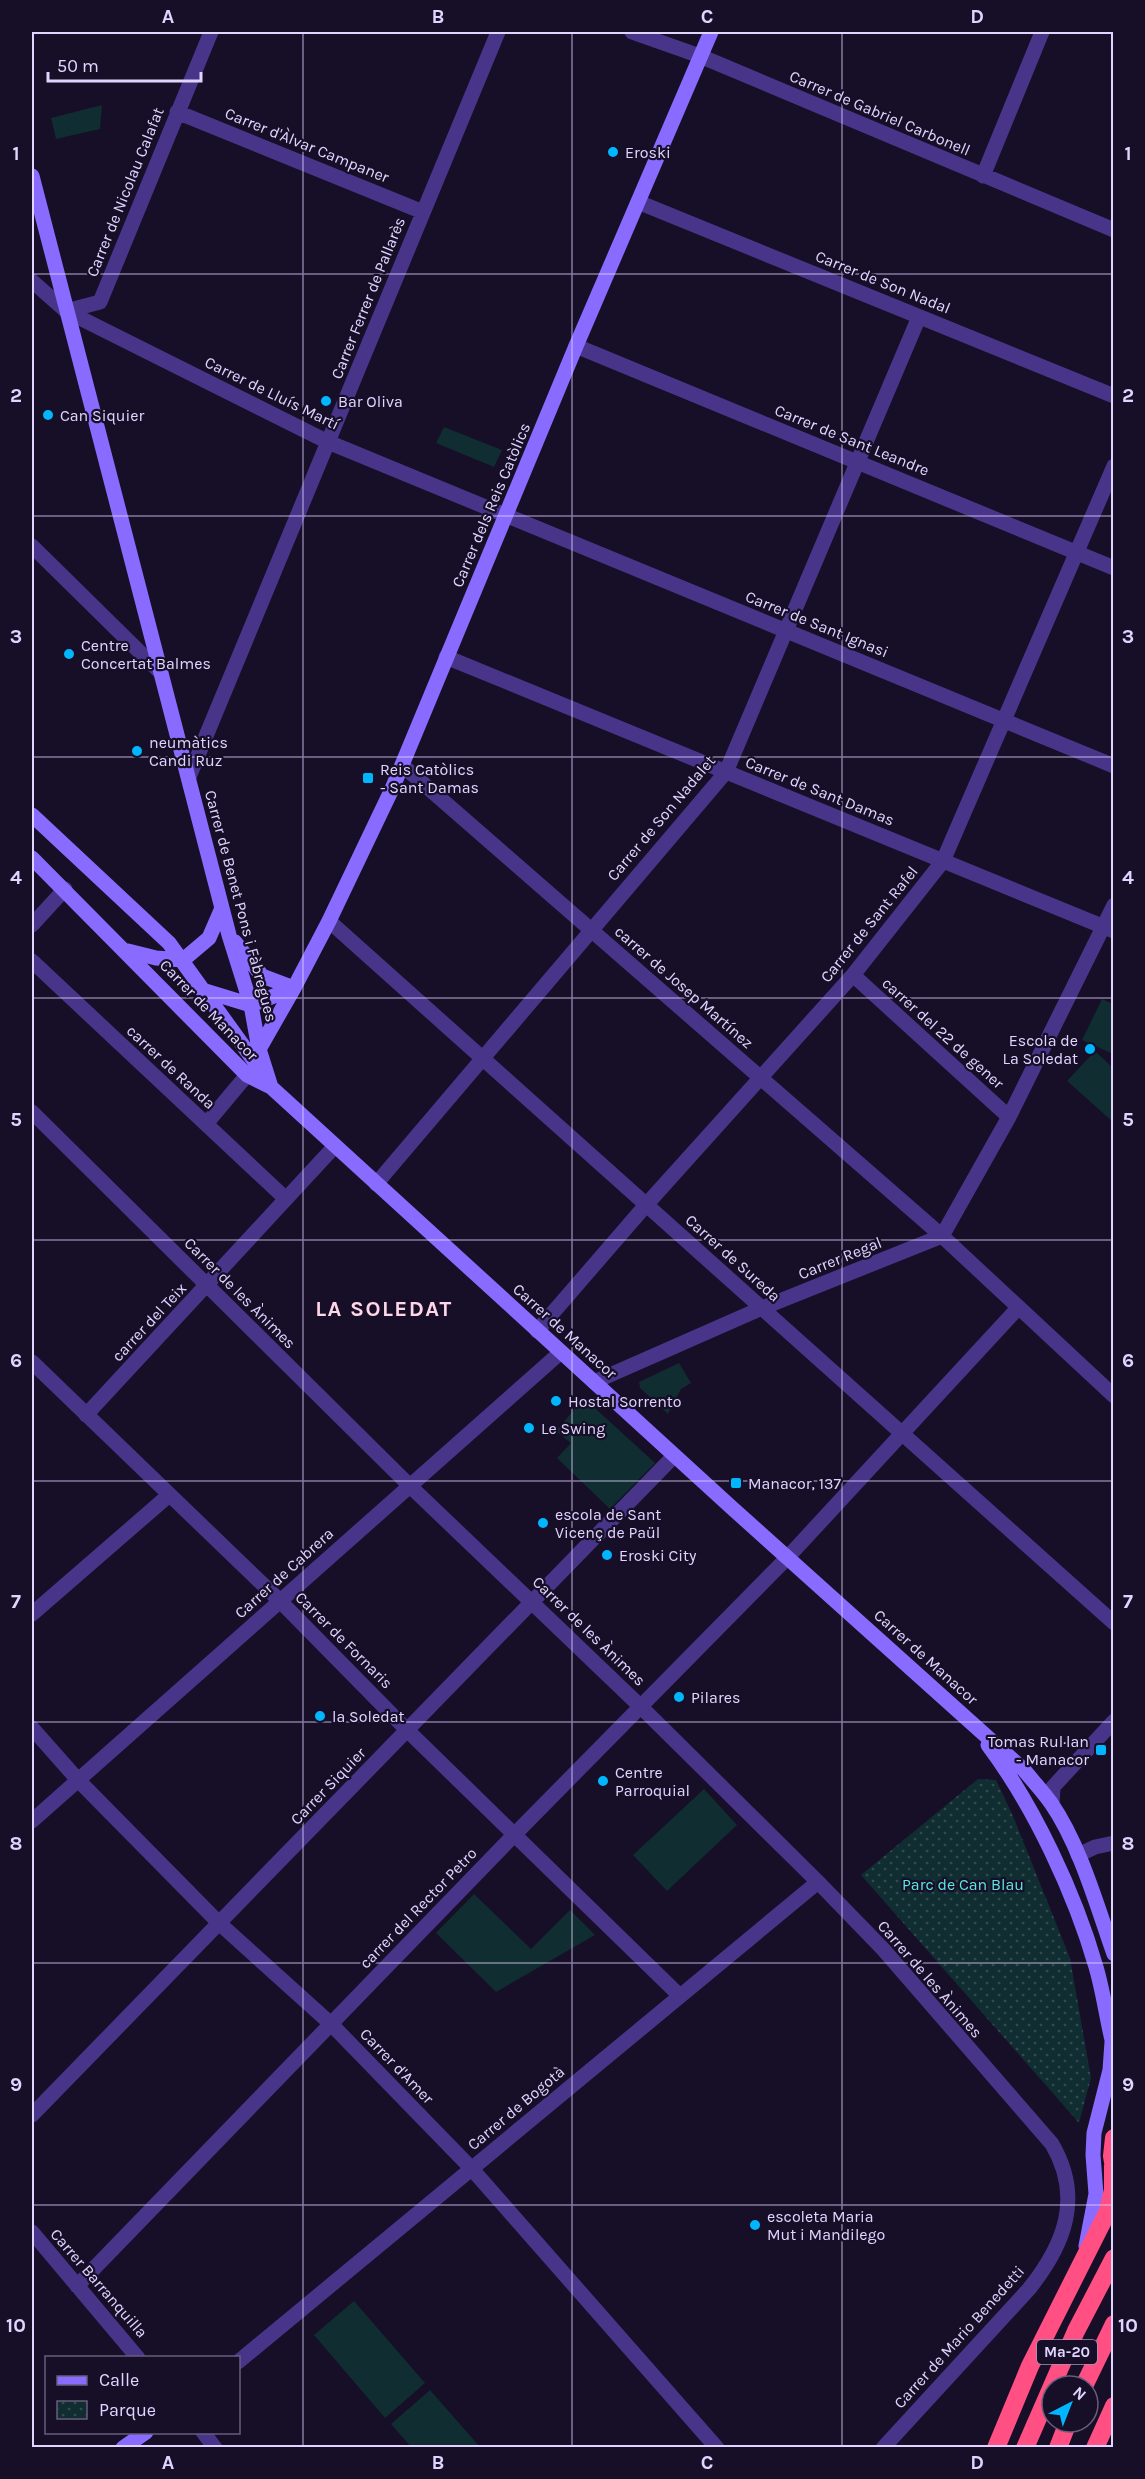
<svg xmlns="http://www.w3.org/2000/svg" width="1145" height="2479" font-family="Karla,sans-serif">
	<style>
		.grass { fill: #102d32 }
		.park { fill: url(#park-dots) }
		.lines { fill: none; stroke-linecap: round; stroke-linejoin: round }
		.street { stroke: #48358a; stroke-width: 15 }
		.secondary { stroke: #8a6bff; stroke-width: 15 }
		.highway { stroke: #ff4f83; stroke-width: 18 }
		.grid { fill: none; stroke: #e1d4ff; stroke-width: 1.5; stroke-opacity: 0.55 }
		.poi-dot { fill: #00b7ff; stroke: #170e27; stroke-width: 2 }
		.labels { text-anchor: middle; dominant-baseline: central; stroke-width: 4.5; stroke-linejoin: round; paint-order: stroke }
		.shield { fill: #170e27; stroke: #a499be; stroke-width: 1.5 }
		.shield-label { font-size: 15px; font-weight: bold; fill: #e1d4ff }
		.street-label { font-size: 16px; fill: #e1d4ff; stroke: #170e27 }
		.poi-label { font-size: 16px; fill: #e1d4ff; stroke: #170e27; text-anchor: start }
		.park-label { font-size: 16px; fill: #57e8de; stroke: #170e27 }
		.district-label { font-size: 22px; font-weight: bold; letter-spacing: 1.5px; fill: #ffd6e9; stroke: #170e27 }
		.neatline { fill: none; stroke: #e1d4ff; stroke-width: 2 }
		.grid-label { font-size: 20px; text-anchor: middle; font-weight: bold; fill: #e1d4ff }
	</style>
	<defs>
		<pattern id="park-dots" width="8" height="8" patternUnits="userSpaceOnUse" patternTransform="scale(1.5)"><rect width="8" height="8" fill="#102d32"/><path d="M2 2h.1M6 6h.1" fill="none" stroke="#324b51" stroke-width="1.8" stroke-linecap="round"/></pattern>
	</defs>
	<rect width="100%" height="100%" fill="#170e27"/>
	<!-- grass -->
	<path class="grass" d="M102 105 100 129 56 139 51 118Z
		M444 427 502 450 494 467 436 443Z
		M1102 999 1113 1004V1054L1082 1040Z
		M1095 1051 1113 1068 1112 1121 1067 1081Z
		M679 1363 691 1383 681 1389 668 1414 640 1388 639 1382Z
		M584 1398 655 1463 610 1509 557 1458 571 1443 556 1431Z
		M704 1789 737 1825 667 1891 633 1855Z
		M474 1894 531 1949 570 1910 595 1935 496 1992 436 1933Z
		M354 2301 425 2383 385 2418 314 2335Z
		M430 2390 480 2447H411L391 2424Z"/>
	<!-- park -->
	<path class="park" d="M978 1779 996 1780 1013 1816 1070 1958 1091 2078 1079 2123 861 1875Z"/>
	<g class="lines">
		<!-- street -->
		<path class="street" d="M632 32 700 56 1114 230
			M177 112 423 212
			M983 176 1042 32
			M638 202 1114 396
			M32 281 66 311 328 442 1114 766
			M66 311 100 302 211 32
			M576 346 1114 568
			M32 546 160 672
			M446 657 1114 931
			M402 765 942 1236 1114 1396
			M189 777 498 32
			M329 921 1114 1623
			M32 925 65 889
			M32 961 286 1199
			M853 975 1009 1117
			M32 1112 410 1486 640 1706 818 1882 883 1949 1052 2144C1083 2197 1065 2244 1029 2289L883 2448
			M206 1124 247 1075
			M376 1184 726 772 919 317
			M537 1331 646 1205 853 975 943 861 1114 466
			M32 1362 280 1601 407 1730 680 1996
			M594 1382 762 1308 942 1236 1009 1117 1114 905
			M86 1415 335 1146
			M32 1614 168 1496
			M32 1728 78 1780 219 1923 331 2024 471 2168 717 2448
			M1052 1804 1053 1787 1114 1721
			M32 1821 561 1352
			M1078 1855 1095 1847 1114 1843
			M32 2115 674 1456
			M32 2232 138 2358
			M77 2286 514 1835 787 1558 1018 1308
			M238 2362 818 1882
			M203 2432 215 2448"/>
		<!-- secondary -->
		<path class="secondary" d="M32 176 229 935 251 1005 259 1049 271 1087
			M32 815 169 943 260 1069
			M32 858 247 1075 271 1087 731 1507 1024 1770C1033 1781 1043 1792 1051 1803 1080 1845 1097 1906 1114 1954
			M235 942 262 976 294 988 258 1051
			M128 951 156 958 183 960 209 938 222 908
			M202 990 251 1005 294 988 329 921 392 789 576 346 711 32
			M988 1745C1034 1806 1075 1894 1096 1967 1104 1994 1107 2022 1114 2048
			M1086 2246 1096 2194 1093 2155 1094 2133 1110 2070 1112 2042
			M123 2448 146 2432"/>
		<!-- highway -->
		<path class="highway" d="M1114 2138 1112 2156 1114 2168
			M1084 2386 1114 2324
			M996 2448 1030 2366 1108 2211 1113 2190V2166
			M1025 2448 1076 2331 1114 2258
			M1058 2448 1068 2422
			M1095 2448 1114 2406"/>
	</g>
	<!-- grid -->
	<path class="grid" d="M303 32V2448M572 32V2448M842 32V2448M32 274H1114M32 516H1114M32 757H1114M32 998H1114M32 1240H1114M32 1481H1114M32 1722H1114M32 1963H1114M32 2205H1114"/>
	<!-- markers -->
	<g class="poi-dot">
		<circle cx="613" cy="152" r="6"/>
		<circle cx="326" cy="401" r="6"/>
		<circle cx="48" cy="415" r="6"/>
		<circle cx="69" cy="654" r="6"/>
		<circle cx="137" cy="751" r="6"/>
		<rect x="362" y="772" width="12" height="12" rx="3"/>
		<circle cx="1090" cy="1049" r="6"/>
		<circle cx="556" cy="1401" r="6"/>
		<circle cx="529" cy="1428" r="6"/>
		<rect x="730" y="1477" width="12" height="12" rx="3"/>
		<circle cx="543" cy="1523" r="6"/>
		<circle cx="607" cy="1555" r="6"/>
		<circle cx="679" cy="1697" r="6"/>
		<circle cx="320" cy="1716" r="6"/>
		<rect x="1095" y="1744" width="12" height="12" rx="3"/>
		<circle cx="603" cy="1781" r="6"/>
		<circle cx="755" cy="2225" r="6"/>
	</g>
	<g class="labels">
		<!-- shield labels -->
		<rect class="shield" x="1037" y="2340" width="60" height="24" rx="4.5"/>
		<g class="shield-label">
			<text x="1067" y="2352">Ma-20</text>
		</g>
		<!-- street labels -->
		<g class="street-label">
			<text transform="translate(880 113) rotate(23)">Carrer de Gabriel Carbonell</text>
			<text transform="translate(307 145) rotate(22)">Carrer d'Àlvar Campaner</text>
			<text transform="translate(125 192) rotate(-68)">Carrer de Nicolau Calafat</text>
			<text transform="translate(883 282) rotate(22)">Carrer de Son Nadal</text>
			<text transform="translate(368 298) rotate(-68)">Carrer Ferrer de Pallarès</text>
			<text transform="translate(272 393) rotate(26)">Carrer de Lluís Martí</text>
			<text transform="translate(852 440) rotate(22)">Carrer de Sant Leandre</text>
			<text transform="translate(491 505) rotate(-67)">Carrer dels Reis Catòlics</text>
			<text transform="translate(817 624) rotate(22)">Carrer de Sant Ignasi</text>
			<text transform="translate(820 791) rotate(22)">Carrer de Sant Damas</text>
			<text transform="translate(661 818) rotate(-50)">Carrer de Son Nadalet</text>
			<text transform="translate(241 906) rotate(75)">Carrer de Benet Pons i Fàbregues</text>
			<text transform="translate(869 924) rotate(-51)">Carrer de Sant Rafel</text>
			<text transform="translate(684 987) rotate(41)">carrer de Josep Martínez</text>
			<text transform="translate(209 1010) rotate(46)">Carrer de Manacor</text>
			<text transform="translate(943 1033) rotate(42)">carrer del 22 de gener</text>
			<text transform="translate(171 1067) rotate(43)">carrer de Randa</text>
			<text transform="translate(733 1258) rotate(42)">Carrer de Sureda</text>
			<text transform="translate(840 1258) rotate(-22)">Carrer Regal</text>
			<text transform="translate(240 1293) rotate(45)">Carrer de les Ànimes</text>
			<text transform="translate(149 1322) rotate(-47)">carrer del Teix</text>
			<text transform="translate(565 1331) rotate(42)">Carrer de Manacor</text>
			<text transform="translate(284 1573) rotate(-42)">Carrer de Cabrera</text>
			<text transform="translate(589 1631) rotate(44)">Carrer de les Ànimes</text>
			<text transform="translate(344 1640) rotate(45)">Carrer de Fornaris</text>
			<text transform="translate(926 1657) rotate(42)">Carrer de Manacor</text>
			<text transform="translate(328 1786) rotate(-46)">Carrer Siquier</text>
			<text transform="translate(418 1908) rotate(-46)">carrer del Rector Petro</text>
			<text transform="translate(930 1979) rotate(49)">Carrer de les Ànimes</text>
			<text transform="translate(397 2066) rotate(46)">Carrer d'Amer</text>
			<text transform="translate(516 2108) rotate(-40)">Carrer de Bogotà</text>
			<text transform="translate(99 2283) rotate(49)">Carrer Barranquilla</text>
			<text transform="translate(959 2337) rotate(-48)">Carrer de Mario Benedetti</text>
		</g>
		<!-- poi labels -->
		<g class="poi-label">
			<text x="625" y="152">Eroski</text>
			<text x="338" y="401">Bar Oliva</text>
			<text x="60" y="415">Can Siquier</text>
			<text x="81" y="645">Centre<tspan x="81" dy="18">Concertat Balmes</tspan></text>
			<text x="149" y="742">neumàtics<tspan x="149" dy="18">Candi Ruz</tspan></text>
			<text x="380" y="769">Reis Catòlics<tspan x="380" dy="18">- Sant Damas</tspan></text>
			<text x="1078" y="1040" text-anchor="end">Escola de<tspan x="1078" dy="18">La Soledat</tspan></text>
			<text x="568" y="1401">Hostal Sorrento</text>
			<text x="541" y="1428">Le Swing</text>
			<text x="748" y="1483">Manacor, 137</text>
			<text x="555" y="1514">escola de Sant<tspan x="555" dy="18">Vicenç de Paül</tspan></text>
			<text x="619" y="1555">Eroski City</text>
			<text x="691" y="1697">Pilares</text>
			<text x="332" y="1716">la Soledat</text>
			<text x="1089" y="1741" text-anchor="end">Tomas Rul·lan<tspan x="1089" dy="18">- Manacor</tspan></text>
			<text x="615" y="1772">Centre<tspan x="615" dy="18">Parroquial</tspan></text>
			<text x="767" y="2216">escoleta Maria<tspan x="767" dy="18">Mut i Mandilego</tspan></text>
		</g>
		<!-- park labels -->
		<g class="park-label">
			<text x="963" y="1884">Parc de Can Blau</text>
		</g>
		<!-- district labels -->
		<g class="district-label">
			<text x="384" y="1309">LA SOLEDAT</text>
		</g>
	</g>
	<!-- border -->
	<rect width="1145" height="2479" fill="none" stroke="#170e27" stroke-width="66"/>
	<!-- legend -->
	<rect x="45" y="2356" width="195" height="78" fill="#170e27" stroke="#685d7d" stroke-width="1.5"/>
	<rect x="57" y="2376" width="30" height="9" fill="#8a6bff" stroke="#685d7d" stroke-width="1.5"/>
	<text x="99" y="2386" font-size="18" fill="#e1d4ff">Calle</text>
	<rect x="57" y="2401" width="30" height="18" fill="url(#park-dots)" stroke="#685d7d" stroke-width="1.5"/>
	<text x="99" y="2416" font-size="18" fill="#e1d4ff">Parque</text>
	<!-- north arrow -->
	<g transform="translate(1070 2404) rotate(42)"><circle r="28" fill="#170e27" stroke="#685d7d" stroke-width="1.5"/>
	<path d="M0-4.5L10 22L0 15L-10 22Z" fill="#00b7ff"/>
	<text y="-9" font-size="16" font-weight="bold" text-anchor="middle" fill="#e1d4ff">N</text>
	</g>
	<!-- scale -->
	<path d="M48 72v9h153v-9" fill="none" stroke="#e1d4ff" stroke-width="3"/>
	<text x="57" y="72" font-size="18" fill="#e1d4ff" stroke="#170e27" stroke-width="4.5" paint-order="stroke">50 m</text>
	<rect x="33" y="33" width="1079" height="2413" class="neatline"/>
	<g class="grid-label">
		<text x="168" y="23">A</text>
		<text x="438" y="23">B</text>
		<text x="707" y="23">C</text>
		<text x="977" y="23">D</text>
		<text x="16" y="160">1</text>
		<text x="1128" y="160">1</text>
		<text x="16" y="402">2</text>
		<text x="1128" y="402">2</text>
		<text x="16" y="643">3</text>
		<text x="1128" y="643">3</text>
		<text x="16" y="884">4</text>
		<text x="1128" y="884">4</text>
		<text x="16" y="1126">5</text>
		<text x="1128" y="1126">5</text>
		<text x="16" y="1367">6</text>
		<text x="1128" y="1367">6</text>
		<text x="16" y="1608">7</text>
		<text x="1128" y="1608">7</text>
		<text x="16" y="1850">8</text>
		<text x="1128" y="1850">8</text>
		<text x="16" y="2091">9</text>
		<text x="1128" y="2091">9</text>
		<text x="16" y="2332">10</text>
		<text x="1128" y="2332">10</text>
		<text x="168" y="2469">A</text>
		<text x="438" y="2469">B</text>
		<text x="707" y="2469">C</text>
		<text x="977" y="2469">D</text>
	</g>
</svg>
